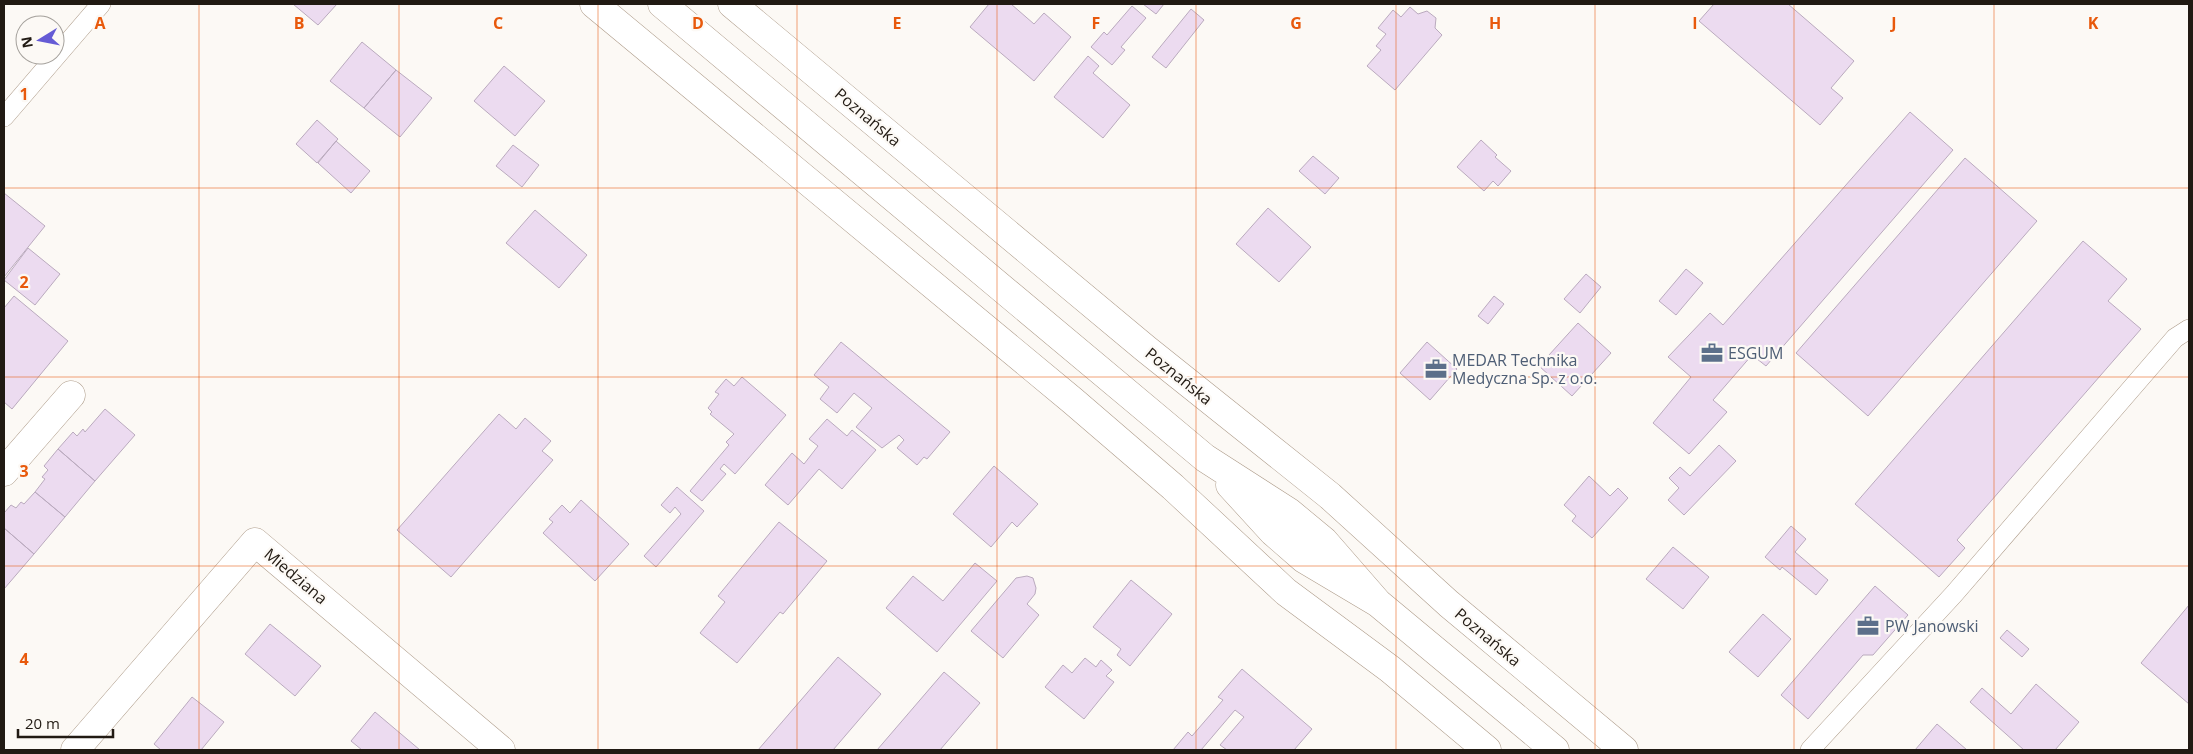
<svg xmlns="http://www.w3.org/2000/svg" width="2193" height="754" font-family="'Open Sans',sans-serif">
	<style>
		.building { fill: #ecdbf0; stroke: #baaabe }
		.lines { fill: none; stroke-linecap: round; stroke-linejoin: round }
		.service-casing { stroke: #ad9b89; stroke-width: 20 }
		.minor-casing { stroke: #ad9b89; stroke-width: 29 }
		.secondary-casing { stroke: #ad9b89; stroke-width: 29 }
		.service { stroke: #fff; stroke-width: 19 }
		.minor { stroke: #fff; stroke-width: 28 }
		.secondary { stroke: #fff; stroke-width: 28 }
		.grid { fill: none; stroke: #e8590c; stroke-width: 1; stroke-opacity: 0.55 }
		.labels { text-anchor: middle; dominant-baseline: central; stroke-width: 4.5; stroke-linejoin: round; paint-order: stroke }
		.street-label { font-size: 16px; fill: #211a13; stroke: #fcf9f5 }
		.service-label { font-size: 16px; fill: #4e5e75; stroke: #fcf9f5; text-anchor: start }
		.grid-label { font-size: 16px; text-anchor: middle; font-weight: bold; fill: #e8590c; stroke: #fcf9f5; stroke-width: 4.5; stroke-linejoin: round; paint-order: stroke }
	</style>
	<rect width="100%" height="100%" fill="#fcf9f5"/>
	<!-- building -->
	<path class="building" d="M293 4H337L318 25Z
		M989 4H1011L1034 24 1044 13 1071 37 1034 81 970 27Z
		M1143 4H1164L1156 14Z
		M1714 4H1788L1854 61 1831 88 1843 98 1820 125 1699 21Z
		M1132 6 1146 18 1121 47 1125 50 1112 65 1091 47 1104 32 1107 35Z
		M1410 7 1418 14 1427 11 1436 18 1435 28 1442 35 1395 90 1367 66 1381 50 1376 46 1386 34 1378 28 1393 10 1401 17Z
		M1191 9 1204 20 1166 68 1152 57Z
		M362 42 396 70 364 108 330 81Z
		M1088 56 1099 66 1093 73 1130 105 1103 138 1054 97Z
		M504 66 545 101 515 136 474 101Z
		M396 70 432 98 400 137 364 108Z
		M1910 112 1953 150 1766 366 1752 355 1713 400 1727 412 1689 454 1653 423 1691 377 1668 357 1710 313 1723 325Z
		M317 120 338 139 317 163 296 144Z
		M1481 140 1497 155 1495 157 1511 171 1498 186 1493 181 1484 191 1457 167Z
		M336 141 370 171 351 193 318 163Z
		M513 145 539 165 522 187 496 166Z
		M1313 156 1339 178 1325 194 1299 171Z
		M1965 158 2037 221 1868 416 1796 353Z
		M4 193 45 226 4 277Z
		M1268 208 1311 247 1279 282 1236 244Z
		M535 210 587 255 559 288 506 243Z
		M2083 241 2127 279 2108 301 2141 329 1957 540 1965 548 1939 577 1855 504Z
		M28 248 60 274 35 305 4 280Z
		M1686 269 1703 283 1676 315 1659 301Z
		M1586 274 1601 287 1580 313 1564 299Z
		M14 296 68 341 12 409 4 402V308Z
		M1494 296 1504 304 1488 324 1478 316Z
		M1578 323 1611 353 1572 396 1539 366Z
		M841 342 950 432 927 459 924 457 917 465 897 448 904 440 899 435 882 448 856 427 872 408 854 393 837 413 820 399 829 387 814 375Z
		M1427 342 1457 369 1430 400 1400 373Z
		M742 377 786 415 735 474 724 464 720 469 726 474 702 501 690 491 729 445 726 442 734 434 710 414 712 412 708 408 719 394 715 392 726 379 734 386Z
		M105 409 135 435 95 481 58 449 73 432 77 436 83 429 85 432Z
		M499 414 516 429 525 418 551 441 542 451 553 460 451 577 397 530Z
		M827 419 847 436 852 430 876 450 842 489 819 469 788 505 765 485 792 453 804 464 818 446 809 439Z
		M1719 445 1736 461 1684 515 1668 500 1679 488 1669 478 1680 467 1690 476Z
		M58 449 95 481 65 517 35 492 45 479 42 477 48 470 44 466Z
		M994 466 1038 504 1017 527 1012 522 991 547 953 514Z
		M1589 476 1610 496 1618 488 1628 498 1592 538 1572 521 1576 516 1564 505Z
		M677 487 704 511 656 567 644 556 681 514 675 507 670 513 661 505Z
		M35 492 65 517 34 554 4 528V513L11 505 16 508 21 502 24 504Z
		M581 500 629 544 595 581 543 533 553 522 549 519 562 505 570 513Z
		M779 522 827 561 783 614 780 612 737 663 700 633 725 602 718 596Z
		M1791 526 1806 539 1795 552 1828 580 1816 595 1782 567 1780 570 1765 557Z
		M4 528 34 554 4 589Z
		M1673 547 1709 577 1683 609 1646 579Z
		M975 563 997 581 937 652 886 608 913 576 943 601Z
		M1027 576 1033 578 1036 588 1035 594 1027 604 1039 615 1003 658 971 631 1016 578Z
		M1131 580 1172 614 1130 666 1117 655 1121 649 1093 627Z
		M1875 586 1908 615 1873 655H1863L1808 719 1781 695Z
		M2189 605V704L2141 663Z
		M1763 614 1791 639 1758 677 1729 652Z
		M270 624 321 666 295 696 245 654Z
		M2007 630 2029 649 2022 657 2000 638Z
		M838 657 881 694 833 750H758Z
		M1085 658 1096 667 1101 660 1112 670 1106 676 1114 682 1084 719 1045 687 1063 665 1072 673Z
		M1242 669 1312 729 1294 750H1227L1220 745 1244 717 1235 710 1201 750H1173L1188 732 1192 736 1223 700 1218 697Z
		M944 672 980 703 940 750H877Z
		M2036 684 2079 722 2055 750H2024L1970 702 1982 688 2011 714Z
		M192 697 224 722 201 750H161L154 744Z
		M375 712 420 750H362L351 741Z
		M1937 724 1967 750H1915Z"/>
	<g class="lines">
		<!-- service casing -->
		<g class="service-casing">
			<path id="service" d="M4 117 101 4
				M1810 750 1954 594 2175 338 2189 329"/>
		</g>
		<!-- minor casing -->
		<g class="minor-casing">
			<path id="minor" d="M594 4 1073 401 1173 487 1286 592 1390 669 1487 750
				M732 4 1146 349 1330 496 1449 604 1624 750
				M4 472 71 395
				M75 750 255 542 501 750"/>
		</g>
		<!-- secondary casing -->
		<g class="secondary-casing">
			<path id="secondary" d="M662 4 1205 458 1289 512 1324 541 1378 603
				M1230 485 1273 532 1304 559 1378 603 1555 750"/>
		</g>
		<!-- service -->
		<use href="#service" class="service"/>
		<!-- minor -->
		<use href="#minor" class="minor"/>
		<!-- secondary -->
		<use href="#secondary" class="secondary"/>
	</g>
	<!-- grid -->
	<path class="grid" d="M199 4V750M399 4V750M598 4V750M797 4V750M997 4V750M1196 4V750M1396 4V750M1595 4V750M1794 4V750M1994 4V750M4 188H2189M4 377H2189M4 566H2189"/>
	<!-- icons -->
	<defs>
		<g id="office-bare" transform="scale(1.725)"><path d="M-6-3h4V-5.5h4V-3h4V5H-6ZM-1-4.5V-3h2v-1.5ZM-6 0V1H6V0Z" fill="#5c6f8a" stroke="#fcf9f5" stroke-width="2.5" paint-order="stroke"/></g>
	</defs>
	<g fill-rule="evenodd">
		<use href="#office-bare" x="1712" y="353"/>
		<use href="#office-bare" x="1436" y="369"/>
		<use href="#office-bare" x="1868" y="626"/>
	</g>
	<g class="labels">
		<!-- street labels -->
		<g class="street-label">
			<text transform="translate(868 117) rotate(40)">Poznańska</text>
			<text transform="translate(1179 376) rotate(39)">Poznańska</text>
			<text transform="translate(296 576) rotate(40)">Miedziana</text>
			<text transform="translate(1488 637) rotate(40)">Poznańska</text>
		</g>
		<!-- service labels -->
		<g class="service-label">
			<text x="1728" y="353">ESGUM</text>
			<text x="1452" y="360">MEDAR Technika<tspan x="1452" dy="18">Medyczna Sp. z o.o.</tspan></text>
			<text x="1885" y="626">PW Janowski</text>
		</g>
	</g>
	<g class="grid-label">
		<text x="100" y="29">A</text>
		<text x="299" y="29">B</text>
		<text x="498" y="29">C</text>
		<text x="698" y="29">D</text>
		<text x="897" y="29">E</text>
		<text x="1096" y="29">F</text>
		<text x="1296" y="29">G</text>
		<text x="1495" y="29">H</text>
		<text x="1695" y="29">I</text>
		<text x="1894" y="29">J</text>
		<text x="2093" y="29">K</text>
		<text x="24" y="100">1</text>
		<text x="24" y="288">2</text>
		<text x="24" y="477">3</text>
		<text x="24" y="665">4</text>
	</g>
	<!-- border -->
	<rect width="2193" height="754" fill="none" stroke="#211a13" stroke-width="10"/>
	<!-- north arrow -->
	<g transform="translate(40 40) rotate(260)"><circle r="24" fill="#fcf9f5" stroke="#a4a09b"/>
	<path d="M0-4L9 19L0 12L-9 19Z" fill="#655bd5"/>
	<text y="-8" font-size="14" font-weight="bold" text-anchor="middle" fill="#211a13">N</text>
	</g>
	<!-- scale -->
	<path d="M18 729v8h95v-8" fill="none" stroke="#211a13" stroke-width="2.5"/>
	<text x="25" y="729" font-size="15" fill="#211a13" stroke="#fcf9f5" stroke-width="4" paint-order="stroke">20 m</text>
</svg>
